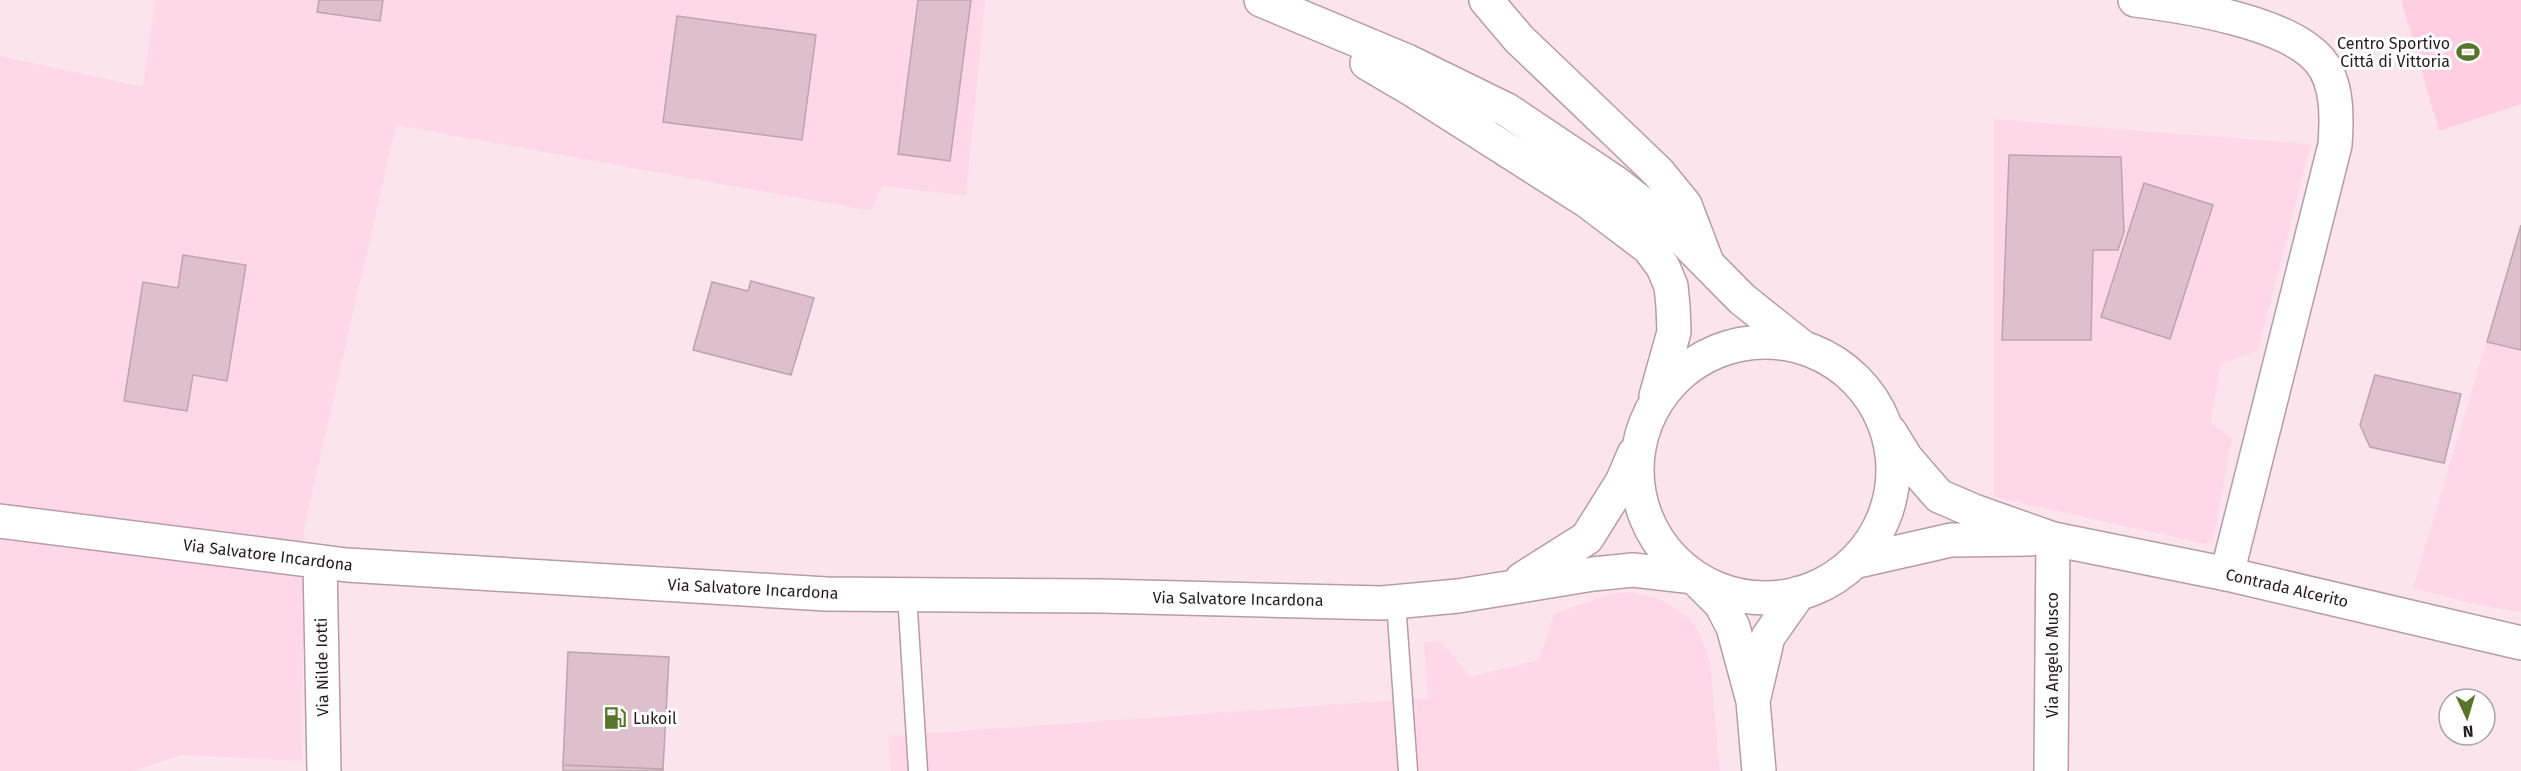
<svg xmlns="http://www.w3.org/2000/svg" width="2521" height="771" font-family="'Fira Sans',sans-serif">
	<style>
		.built { fill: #fed8e6 }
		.green { fill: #ffcee1 }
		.building { fill: #ddc0cb; stroke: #bea2ad; stroke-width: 1.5 }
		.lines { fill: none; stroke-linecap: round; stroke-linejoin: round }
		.lane-casing { stroke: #b79ba6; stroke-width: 21 }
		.street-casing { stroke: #b79ba6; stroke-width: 36 }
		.secondary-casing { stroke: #b79ba6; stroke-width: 36 }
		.lane { stroke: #fff; stroke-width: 18 }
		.street { stroke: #fff; stroke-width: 33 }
		.secondary { stroke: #fff; stroke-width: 33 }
		.labels { text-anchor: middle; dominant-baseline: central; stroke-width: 6; stroke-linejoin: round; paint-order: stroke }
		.poi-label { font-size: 16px; fill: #261b1f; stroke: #fff; text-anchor: end }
		.street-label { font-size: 16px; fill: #261b1f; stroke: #fff }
	</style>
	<rect width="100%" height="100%" fill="#fce4ed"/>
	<!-- built -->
	<path class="built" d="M155 0H985L966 196 882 186 871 211 396 125 304 528 302 761 181 755 134 771H0V56L143 87Z
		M1994 119 2311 144 2258 351 2221 364 2211 423 2232 439 2213 540 2205 544 1994 497Z
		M2521 225V612L2474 604 2413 588Z
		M1628 592 1651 596 1666 603 1687 616 1700 634 1710 662 1720 771H891L888 736 1428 698 1424 642 1441 641 1470 677 1539 660 1554 614 1609 594Z"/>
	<!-- green -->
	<path class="green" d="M2401 0H2521V104L2439 131Z"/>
	<!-- building -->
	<path class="building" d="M319 0H383L380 21 317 12Z
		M918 0H971L950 161 898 154Z
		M677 16 816 35 802 140 663 122Z
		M2009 155 2121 157 2124 232 2118 250H2093L2091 340H2002Z
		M2144 183 2213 205 2170 339 2101 317Z
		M2521 225V350L2487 342Z
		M183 255 246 265 227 381 193 375 187 411 124 401 143 282 178 288Z
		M751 281 814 298 791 375 693 350 712 282 748 291Z
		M2375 375 2461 394 2444 463 2370 447 2360 425Z
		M568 652 669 657 663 769 563 765Z
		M563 765 663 769V771H563Z"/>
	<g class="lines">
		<!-- lane casing -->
		<g class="lane-casing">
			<path id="lane" d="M907 594 918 771
				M1396 602 1408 771"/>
		</g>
		<!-- street casing -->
		<g class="street-casing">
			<path id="street" d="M1486 0 1519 39 1658 172 1685 205 1706 260
				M2135 0C2184 6 2288 22 2320 61 2338 83 2337 118 2335 145L2227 574
				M320 562 324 771
				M2051 771 2053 539"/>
		</g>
		<!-- secondary casing -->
		<g class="secondary-casing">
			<path id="secondary" d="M1261 0 1407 61 1507 110 1616 183 1667 223 1742 299 1801 346
				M1367 63 1413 90 1587 201 1649 248 1663 267 1671 286 1673 306 1674 332 1656 396
				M1637 470a128 128 0 1 1 256 0a128 128 0 1 1-256 0Z
				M1890 432 1906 458 1939 496 1974 511 2053 539 2227 574 2521 643
				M0 521 347 565 826 594 1101 596 1382 603 1458 596 1593 574 1633 570 1694 577 1721 604 1733 627 1753 701 1759 771
				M1854 562 1951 540 2030 539
				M1522 579 1587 538 1622 482 1634 454
				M1754 697 1768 637 1799 593"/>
		</g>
		<!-- lane -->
		<use href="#lane" class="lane"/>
		<!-- street -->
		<use href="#street" class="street"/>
		<!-- secondary -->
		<use href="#secondary" class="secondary"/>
	</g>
	<!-- icons -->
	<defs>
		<g id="stadium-bare" transform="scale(1.8)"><path d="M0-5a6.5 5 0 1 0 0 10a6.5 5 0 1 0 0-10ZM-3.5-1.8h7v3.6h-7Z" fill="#577428" stroke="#fff" stroke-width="2.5" paint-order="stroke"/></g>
		<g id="fuel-bare" transform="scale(1.8)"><path d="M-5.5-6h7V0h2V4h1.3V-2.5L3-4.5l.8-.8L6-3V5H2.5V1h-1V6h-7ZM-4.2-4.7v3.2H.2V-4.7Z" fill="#577428" stroke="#fff" stroke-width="2.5" paint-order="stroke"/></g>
	</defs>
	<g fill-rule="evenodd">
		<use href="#stadium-bare" x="2468" y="52"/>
		<use href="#fuel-bare" x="615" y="718"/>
	</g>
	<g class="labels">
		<!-- poi labels -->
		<g class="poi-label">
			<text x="2450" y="43">Centro Sportivo<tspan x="2450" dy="18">Cittá di Vittoria</tspan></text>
			<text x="633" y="718" text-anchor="start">Lukoil</text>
		</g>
		<!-- street labels -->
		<g class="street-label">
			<text transform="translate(268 555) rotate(7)">Via Salvatore Incardona</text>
			<text transform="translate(2287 588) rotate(13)">Contrada Alcerito</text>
			<text transform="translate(753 589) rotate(3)">Via Salvatore Incardona</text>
			<text transform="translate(1238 599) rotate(1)">Via Salvatore Incardona</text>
			<text transform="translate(2052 655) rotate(-90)">Via Angelo Musco</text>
			<text transform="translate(322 667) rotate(-91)">Via Nilde Iotti</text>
		</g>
	</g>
	<!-- north arrow -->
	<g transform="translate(2467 717) rotate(176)"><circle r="28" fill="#ffffff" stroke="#a8a4a5" stroke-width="1.5"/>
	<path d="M0-4.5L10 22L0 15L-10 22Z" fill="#577428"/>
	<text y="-9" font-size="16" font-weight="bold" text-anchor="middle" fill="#261b1f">N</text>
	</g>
</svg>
